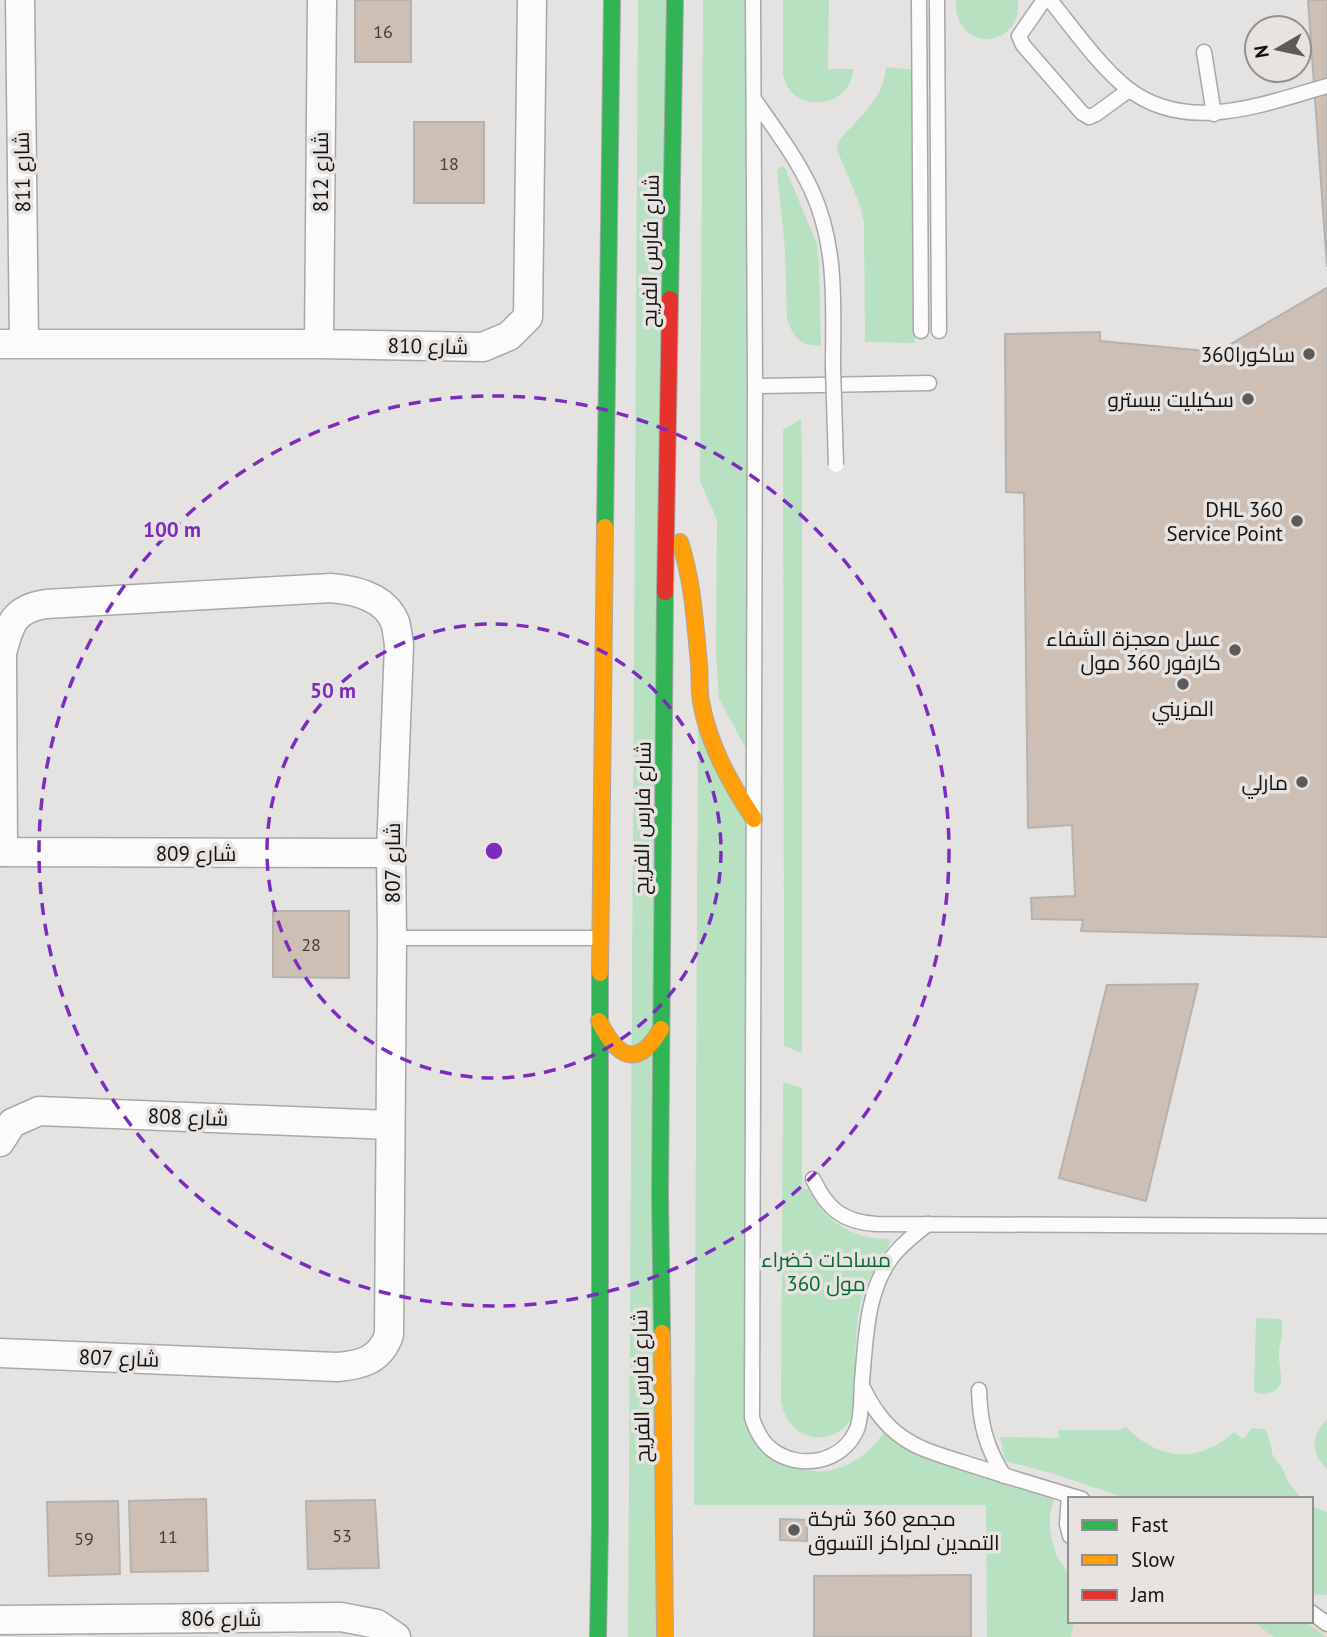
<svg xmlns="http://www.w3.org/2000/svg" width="1327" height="1637" font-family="'PT Sans',Cairo,sans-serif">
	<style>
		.industrial { fill: #e8dbd3 }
		.green { fill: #b8e1c1 }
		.building { fill: #cebfb4; stroke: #b4b2b1; stroke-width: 2 }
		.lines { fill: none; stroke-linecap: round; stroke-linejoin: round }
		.lane-casing { stroke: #a8a6a6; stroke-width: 17 }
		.street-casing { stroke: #a8a6a6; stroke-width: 31 }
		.fast-casing { stroke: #a8a6a6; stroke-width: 18 }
		.slow-casing { stroke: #a8a6a6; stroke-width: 18 }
		.jam-casing { stroke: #a8a6a6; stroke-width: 18 }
		.lane { stroke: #fbfbfb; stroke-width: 14 }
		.street { stroke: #fbfbfb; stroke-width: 28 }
		.fast { stroke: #30b455; stroke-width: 16 }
		.slow { stroke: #ff9f0a; stroke-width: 16 }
		.jam { stroke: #e5322d; stroke-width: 16 }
		.lane-bridge-casing { stroke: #a8a6a6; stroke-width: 17; stroke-linecap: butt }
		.lane-bridge { stroke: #fbfbfb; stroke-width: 14 }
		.ring { fill: none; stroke: #7b2cbf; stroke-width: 3.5; stroke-dasharray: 12 9 }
		.poi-dot { fill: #5c5b5a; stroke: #e6e3e1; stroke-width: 2.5 }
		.labels { text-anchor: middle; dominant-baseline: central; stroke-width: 7; stroke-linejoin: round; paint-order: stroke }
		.number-label { font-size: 18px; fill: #423d3a }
		.street-label { font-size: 21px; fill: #131211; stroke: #e6e3e1 }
		.poi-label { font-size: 21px; fill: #131211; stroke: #e6e3e1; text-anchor: end }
		.park-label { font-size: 21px; fill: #096934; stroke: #e6e3e1 }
		.centre { fill: #7b2cbf; stroke: #e6e3e1; stroke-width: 3.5 }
		.ring-label { font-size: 21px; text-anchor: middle; font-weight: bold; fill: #7b2cbf; stroke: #e6e3e1; stroke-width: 7; stroke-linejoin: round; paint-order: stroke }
	</style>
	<rect width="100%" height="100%" fill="#e5e3e2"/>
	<!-- industrial -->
	<path class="industrial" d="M1311 1620 1327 1630V1637H1064L1070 1621Z"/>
	<!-- green -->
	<path class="green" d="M638 0H671L661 1637H628Z
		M703 0H750L748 752 719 699 716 654 717 520 700 481Z
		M783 0H829L828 69H853C852 110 790 115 783 74Z
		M956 0H1018C1023 50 953 54 956 0Z
		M886 67 915 70V343L865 342 864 224 861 208 838 152 837 146 840 139C860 117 884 98 886 67Z
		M780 167H784L786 170 817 244 819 264 821 346C801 346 794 338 787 320L785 250 777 171Z
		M801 419 802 454V1053L784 1046 783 430Z
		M698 718 747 800 746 1402C754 1416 762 1430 770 1444 772 1448 775 1455 778 1458 782 1463 791 1466 797 1468 833 1480 869 1459 887 1427L946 1464 1055 1495 1050 1514V1531L1056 1555 1070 1576V1621H1074L1071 1637H987L986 1505H694Z
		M783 1082 802 1088V1189H809C823 1222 856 1240 890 1239L891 1242C879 1260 866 1280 861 1301 853 1336 856 1377 855 1413 836 1451 788 1443 781 1401Z
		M1256 1318 1281 1319C1285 1330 1280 1341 1279 1352 1278 1362 1282 1372 1281 1381 1279 1394 1264 1396 1254 1392Z
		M1327 1419V1469C1310 1454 1311 1434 1327 1419Z
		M1126 1427C1160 1461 1198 1464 1234 1432L1243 1439 1252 1428 1264 1429 1268 1435 1273 1456 1282 1467 1288 1482 1302 1499H1129L1051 1473 1005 1461 1000 1437 1060 1438 1058 1430H1120Z
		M1311 1506 1327 1512V1595L1311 1594Z
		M1252 1621H1304L1326 1637H1274Z"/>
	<!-- building -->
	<path class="building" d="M355 0H411V62H355Z
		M1308 0H1327V267Z
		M414 122H484V203H414Z
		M1327 288V937L1081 931 1083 920 1032 919 1031 898 1075 896 1072 825 1028 828 1024 493 1006 492 1005 334 1100 332V341L1217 352Z
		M273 911H349V978L273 977Z
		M1198 984 1146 1201 1059 1178 1107 985Z
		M206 1499 208 1571 131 1572 129 1501Z
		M375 1500 379 1568 308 1569 306 1501Z
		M118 1501 120 1574 49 1576 47 1502Z
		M780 1519 807 1520V1541L780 1540Z
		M971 1575V1637H814V1576Z"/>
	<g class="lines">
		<!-- lane casing -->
		<g class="lane-casing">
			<path id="lane" d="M753 0 755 386 752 1418C756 1430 761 1441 771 1449 799 1471 843 1463 857 1429 862 1417 861 1394 862 1381 866 1338 866 1292 892 1257 902 1244 915 1234 928 1224
				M919 0 921 331
				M937 0 939 331
				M1044 0 1019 36 1023 45 1082 113 1089 117 1096 114 1129 90
				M1050 0C1072 27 1100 67 1127 88 1187 135 1263 104 1327 86
				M1204 52 1214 114
				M754 99C774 128 796 157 811 189 838 246 833 308 833 368
				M755 386 929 383
				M392 938H597
				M813 1179C827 1209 843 1222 876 1224L1327 1226
				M862 1386C872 1406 883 1424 902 1437 920 1450 941 1455 962 1462 1002 1475 1042 1487 1082 1499
				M979 1390C980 1424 986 1447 1004 1476
				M1069 1495 1067 1524 1070 1536
				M1311 1612 1327 1624"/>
		</g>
		<!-- street casing -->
		<g class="street-casing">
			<path id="street" d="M20 0 24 344
				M0 344H319L483 347 509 336 528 317 532 0
				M319 344 322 0
				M0 852 391 853
				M0 1142 12 1123 39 1111 390 1125
				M0 1353 337 1367C362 1365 380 1360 389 1335L392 938 391 853 399 645C398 638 397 629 395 622 385 597 355 590 331 588L46 604C13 609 10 624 2 653L3 852
				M0 1620 341 1617 377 1624 396 1637"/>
		</g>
		<!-- fast casing -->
		<g class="fast-casing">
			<path id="fast" d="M670 299 675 0
				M605 527 612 0
				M662 1333 660 1195 665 592
				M598 1637 600 1528V973"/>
		</g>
		<!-- slow casing -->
		<g class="slow-casing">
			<path id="slow" d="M680 542C693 582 695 623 699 664 700 677 699 689 701 702 709 745 730 783 754 819
				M600 973 605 527
				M599 1021C617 1057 637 1070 661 1029
				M662 1333 665 1637"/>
		</g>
		<!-- jam casing -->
		<g class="jam-casing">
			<path id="jam" d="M665 592 670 299"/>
		</g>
		<!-- lane -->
		<use href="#lane" class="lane"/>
		<!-- street -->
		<use href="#street" class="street"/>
		<!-- fast -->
		<use href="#fast" class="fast"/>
		<!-- slow -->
		<use href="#slow" class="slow"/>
		<!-- jam -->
		<use href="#jam" class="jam"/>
		<!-- lane-bridge casing -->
		<g class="lane-bridge-casing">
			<path id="lane-bridge" d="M833 368 836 465"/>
		</g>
		<!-- lane-bridge -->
		<use href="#lane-bridge" class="lane-bridge"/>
	</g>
	<!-- distance rings -->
	<g class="ring">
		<circle cx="494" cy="851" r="227"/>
		<circle cx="494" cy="851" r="455"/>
	</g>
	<!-- markers -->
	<g class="poi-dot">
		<circle cx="1309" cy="354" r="7"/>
		<circle cx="1248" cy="399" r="7"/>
		<circle cx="1297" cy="521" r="7"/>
		<circle cx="1235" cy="650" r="7"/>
		<circle cx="1183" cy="684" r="7"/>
		<circle cx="1302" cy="782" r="7"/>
		<circle cx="794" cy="1530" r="7"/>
	</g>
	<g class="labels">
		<!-- number labels -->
		<g class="number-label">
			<text x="383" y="31">16</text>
			<text x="449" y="163">18</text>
			<text x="311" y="944">28</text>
			<text x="342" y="1535">53</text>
			<text x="168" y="1536">11</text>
			<text x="84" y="1538">59</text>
		</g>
		<!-- street labels -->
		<g class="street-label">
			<text transform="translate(22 172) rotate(-91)">شارع 811</text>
			<text transform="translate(320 172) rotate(-90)">شارع 812</text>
			<text transform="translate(650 251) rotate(-89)">شارع فارس الفريح</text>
			<text transform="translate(428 346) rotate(1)">شارع 810</text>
			<text transform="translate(642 818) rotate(-89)">شارع فارس الفريح</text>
			<text x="196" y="853">شارع 809</text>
			<text transform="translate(392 863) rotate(-90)">شارع 807</text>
			<text transform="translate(188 1117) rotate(2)">شارع 808</text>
			<text transform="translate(119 1358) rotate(2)">شارع 807</text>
			<text transform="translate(641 1386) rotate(-91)">شارع فارس الفريح</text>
			<text x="221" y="1618">شارع 806</text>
		</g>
		<!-- poi labels -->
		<g class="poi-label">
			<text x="1295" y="354">ساكورا360</text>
			<text x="1234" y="399">سكيليت بيسترو</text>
			<text x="1283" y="509">DHL 360<tspan x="1283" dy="24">Service Point</tspan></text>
			<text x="1221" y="638">عسل معجزة الشفاء<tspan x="1221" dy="24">كارفور 360 مول</tspan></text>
			<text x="1183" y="708" text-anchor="middle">المزيني</text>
			<text x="1288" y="782">مارلي</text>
			<text x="808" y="1518" text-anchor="start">مجمع 360 شركة<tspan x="808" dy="24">التمدين لمراكز التسوق</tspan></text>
		</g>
		<!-- park labels -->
		<g class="park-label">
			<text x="826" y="1259">مساحات خضراء<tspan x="826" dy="24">360 مول</tspan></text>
		</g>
	</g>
	<circle cx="494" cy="851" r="10" class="centre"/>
	<g class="ring-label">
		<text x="172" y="537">100 m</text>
		<text x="333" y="698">50 m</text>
	</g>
	<!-- legend -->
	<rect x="1068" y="1497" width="245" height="126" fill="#e6e3e1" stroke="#928f8e" stroke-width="2"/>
	<rect x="1082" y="1520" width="35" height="10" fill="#30b455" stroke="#928f8e" stroke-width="2"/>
	<text x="1131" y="1532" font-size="21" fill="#131211">Fast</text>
	<rect x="1082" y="1555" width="35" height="10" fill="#ff9f0a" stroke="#928f8e" stroke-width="2"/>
	<text x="1131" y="1567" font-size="21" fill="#131211">Slow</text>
	<rect x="1082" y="1590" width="35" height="10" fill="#e5322d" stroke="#928f8e" stroke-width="2"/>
	<text x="1131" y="1602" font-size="21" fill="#131211">Jam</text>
	<!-- north arrow -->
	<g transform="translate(1278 49) rotate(261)"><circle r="33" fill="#e6e3e1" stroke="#928f8e" stroke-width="2"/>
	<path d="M0-5L12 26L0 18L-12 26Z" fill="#5c5b5a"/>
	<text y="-10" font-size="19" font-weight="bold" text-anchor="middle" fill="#131211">N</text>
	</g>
</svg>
